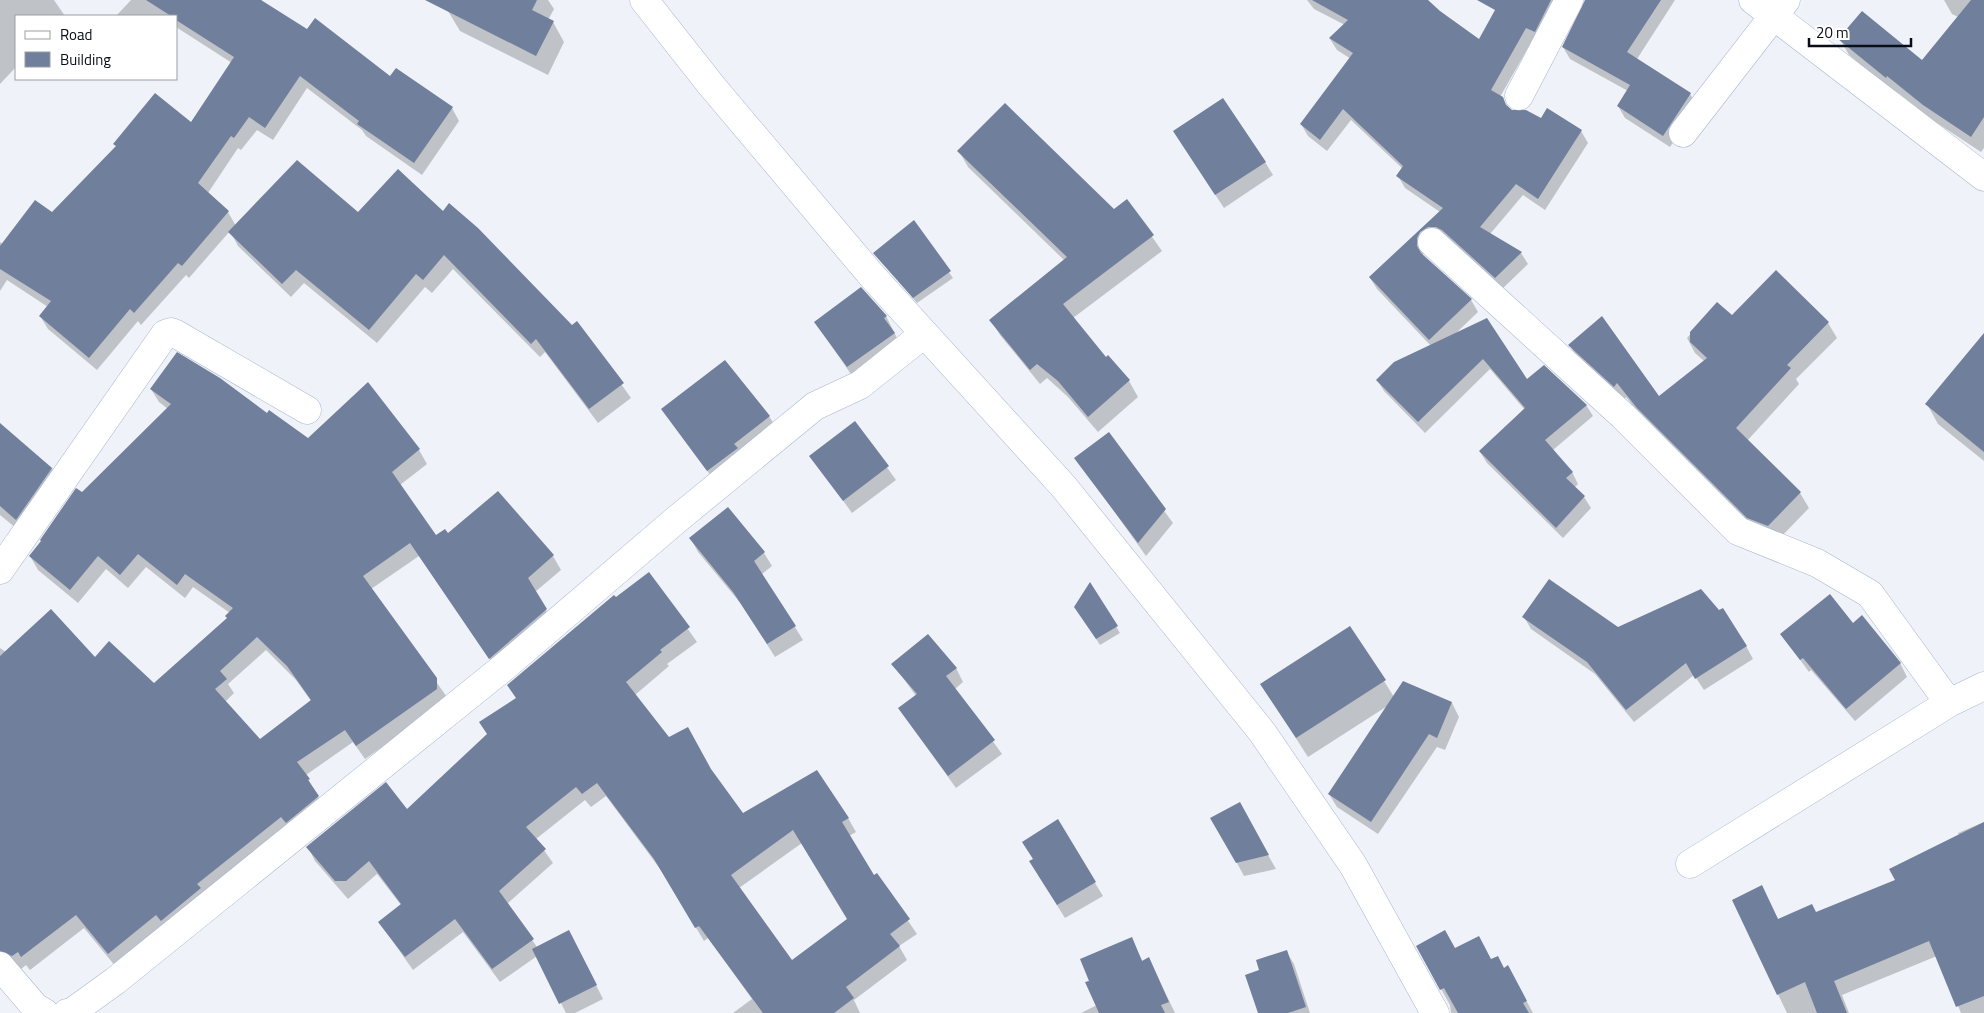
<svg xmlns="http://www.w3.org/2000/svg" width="1984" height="1013" font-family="'Titillium Web',sans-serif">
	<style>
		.shadow { fill: #0003; fill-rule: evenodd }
		.building { fill: #707f9b; fill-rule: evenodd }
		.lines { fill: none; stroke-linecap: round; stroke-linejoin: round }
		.street-casing { stroke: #a6b6d3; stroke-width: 29 }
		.street { stroke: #fff; stroke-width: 28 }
	</style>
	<rect width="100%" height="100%" fill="#eff3f9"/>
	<!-- shadow -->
	<path class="shadow" d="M0 0H54L65 16H16V67L0 84Z
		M131 0H262V2L307 30 391 77 452 108 459 121 422 175 366 136 362 130 307 88 273 140 257 130 241 150 238 148 208 193 228 212 236 226 359 214 398 171 572 326 577 322 631 398 598 423 545 352 540 357 453 269 432 293 425 287 377 343 304 283 291 297 238 246 230 231 189 278 186 275 141 325 138 321 97 370 48 329 40 316 48 307 7 280 0 291V242L3 244 192 123 232 63 176 27V16H116Z
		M454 0H548L554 9 548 20 553 22 564 42 548 75 460 31 448 11Z
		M1307 0H1421L1479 41 1502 0H1566L1541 43 1533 39 1500 97 1512 111 1541 120 1548 109 1581 131 1588 143 1545 210 1523 195 1490 234 1521 253 1528 264 1502 289 1423 251V257L1471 300 1478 312 1454 335 1526 381 1586 405 1593 416 1553 450 1572 472 1578 484 1574 488 1584 497 1591 508 1563 538 1487 463 1480 452 1524 409 1490 369 1425 433 1384 391 1377 380 1431 346 1377 289 1370 278 1440 212 1405 188 1398 176 1403 169 1351 120 1327 151 1308 136 1301 124 1351 59 1337 50 1330 39 1345 25 1314 9Z
		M1586 0H1675L1637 59 1690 94 1697 106 1670 147 1625 118 1618 106 1628 91 1570 59 1563 47Z
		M1944 0H1984V148L1981 152 1934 121 1897 92 1896 94 1849 55 1840 39 1922 61 1958 17 1952 14Z
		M1174 132 1265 162 1273 175 1224 208Z
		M959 151 1114 211 1127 201 1162 251 1073 318 1106 359 1108 357 1129 381 1138 397 1098 432 1068 397 1047 378 1040 384 1000 335 991 320 1065 261 968 167Z
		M913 222 953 278 917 303 875 253Z
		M1717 304 1732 317 1828 323 1837 338 1796 379 1799 384 1747 441 1800 493 1809 508 1777 541 1757 533 1647 423 1626 397 1623 401 1578 360 1570 345 1659 398 1704 361 1695 353 1687 338Z
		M886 316 901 346 855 380 815 322Z
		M1984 335V461L1938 424 1927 404Z
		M368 384 419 450 427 464 400 485 436 536 448 535 498 493 553 556 561 570 535 592 554 624 498 671 419 556 371 589 449 700 365 759 353 742 306 775 326 811 116 967 84 928 30 970 26 965 21 969 0 967V648L6 652 95 658 154 684 228 619 230 613 193 587 185 598 146 567 128 588 106 569 78 603 38 570 30 556 82 494 168 409 159 402 151 389 268 414 308 440ZM266 650 296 680 311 701 260 741 225 702 234 693 228 684Z
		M663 409 769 416 777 429 716 483Z
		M855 423 896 480 852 513 811 456Z
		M0 425 52 468 62 487 27 537 0 515Z
		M1108 434 1173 523 1146 556 1076 458Z
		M691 539 764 553 772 566 762 574 803 640 775 657 742 605 698 552Z
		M649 574 697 642 667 664 669 666 635 695 669 739 711 771 743 815 848 818 856 832 849 836 874 876 877 875 917 934 899 946 907 960 854 1000 860 1013H733L752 999 708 938 704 941 663 873 606 796 591 807 585 800 536 839 553 863 507 904 537 947 576 945 603 999 575 1013H566L537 956 500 982 463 932 413 970 379 922 401 905 377 874 348 899 315 861 308 847 407 811 488 735 517 699 615 598ZM802 843 849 920 792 961 739 888Z
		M1090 584 1120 633 1100 645 1080 614Z
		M1524 617 1746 646 1753 659 1704 690 1694 675 1634 722 1595 674 1531 629Z
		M1853 625 1900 663 1907 677 1855 721 1811 670 1809 672 1781 634Z
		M893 664 956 668 963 682 955 689 1002 754 956 788 899 709 916 696Z
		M1384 681 1394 697 1404 683 1452 703 1459 717 1445 750 1437 747 1378 834 1337 807 1329 794 1389 705 1308 757 1261 684Z
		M1239 804 1276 869 1244 876 1237 863Z
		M1984 822V1013H1961L1937 956 1842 995 1849 1013H1787L1733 900 1769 901 1779 921 1816 914 1896 880 1959 836 1958 833Z
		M1038 875 1095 883 1103 896 1065 918Z
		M1131 939 1143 962 1149 959 1175 1013H1081L1097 1005 1090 981Z
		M1417 946 1455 950 1491 961 1504 969 1519 987 1533 1013H1451L1450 1005Z
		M1286 951 1294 964 1310 1013H1259L1260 971Z"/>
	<!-- building -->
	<path class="building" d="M146 0H261L307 29 315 18 390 76 396 68 453 107 414 163 357 124 359 121 300 76 265 128 249 117 234 138 231 136 198 183 229 211 182 266 178 263 134 313 130 309 89 358 39 316 51 301 0 269V246L35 200 52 212 116 146 113 144 155 93 191 122 234 57 176 20V16H171Z
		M425 0H537L532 10 554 21 536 56Z
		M1312 0H1428L1440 11 1479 39 1495 10 1477 0H1551L1535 32 1526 28 1491 90 1503 97 1506 105 1512 110H1526L1541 118 1547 108 1582 130 1538 199 1516 184 1480 227 1522 252 1495 278 1442 230 1436 227H1428L1420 232 1417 238V246L1421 253 1472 299 1429 340 1369 277 1443 208 1396 176 1403 166 1343 109 1320 140 1300 124 1353 53 1329 38 1348 20Z
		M1585 0H1661L1627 52 1691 93 1663 136 1617 106 1630 85 1562 47Z
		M1971 0H1984V117L1971 137 1923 105 1887 76 1886 78 1838 39 1862 11 1922 60Z
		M1223 98 1266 162 1215 195 1173 131Z
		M1005 103 1114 209 1127 199 1154 235 1063 304 1106 357 1108 355 1130 380 1088 417 1058 381 1037 364 1030 370 989 320 1067 257 957 151Z
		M297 160 358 212 398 169 443 211 449 203 478 228 572 325 577 321 624 383 589 409 536 339 531 344 444 255 423 280 416 274 369 330 296 270 282 284 228 232Z
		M914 220 951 271 913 298 873 253Z
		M1776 270 1829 322 1787 365 1791 368 1736 428 1801 492 1768 526 1747 518 1637 408 1617 383 1614 387 1568 345 1602 316 1659 396 1707 358 1690 342V332L1717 302 1732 315Z
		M861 287 887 316 884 318 895 333 847 367 814 322Z
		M1487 318 1527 379 1544 365 1587 405 1545 440 1573 472 1566 478 1585 496 1556 528 1479 451 1525 408 1483 359 1418 422 1376 380 1394 362Z
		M1984 333V452L1925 404Z
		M177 352 220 378 267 413 269 410 308 438 368 382 420 449 392 472 436 535 445 529 448 533 498 491 554 555 528 578 547 609 489 659 410 543 363 576 437 678V689L356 746 345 730 297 762 310 779 308 780 319 796 286 823 281 817 197 884 201 888 161 921 156 915 108 954 76 915 21 957 18 952 12 956 0 951V656L51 609 95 657 109 641 154 683 227 618 225 616 233 608 185 574 177 585 138 554 120 575 98 556 70 590 29 556 41 541 40 540 76 488 82 492 171 404 150 389ZM257 637 287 666 311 700 260 739 215 689 227 679 220 671Z
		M725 360 770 416 734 444 738 448 707 471 661 409Z
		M855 421 889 466 843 501 809 456Z
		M0 423 52 468 16 520 0 506Z
		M1109 432 1166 509 1138 543 1074 458Z
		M728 507 765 552 754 561 796 626 767 644 733 592 689 538Z
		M649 572 690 627 660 650 662 652 626 682 669 737 688 727 711 769 743 813 817 770 849 818 842 822 874 875 877 873 910 919 890 934 900 946 846 987 854 998 834 1013H763L699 926 695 928 654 859 597 783 582 794 576 787 526 827 546 849 499 891 534 939 492 969 455 919 405 957 378 922 401 904 369 861 346 881H335L306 847 386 782 407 809 487 734 479 722 516 698 507 685 614 595 616 597ZM793 830 847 919 792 960 731 875Z
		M1549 579 1618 627 1701 589 1719 610 1723 608 1747 646 1695 679 1686 663 1626 710 1587 662 1522 617Z
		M1090 582 1118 626 1096 639 1074 607Z
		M1830 594 1853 623 1862 615 1901 663 1846 709 1803 658 1800 660 1780 634Z
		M1350 626 1386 680 1296 738 1260 684Z
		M928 634 957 668 946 676 995 740 948 776 898 708 917 694 891 664Z
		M1403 681 1452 702 1437 738 1429 734 1371 822 1328 794Z
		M1240 802 1269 855 1236 863 1210 818Z
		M1058 819 1096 882 1057 905 1029 861 1033 859 1022 842Z
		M1984 822V996L1956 1007 1929 941 1834 981 1847 1013H1817L1805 982 1777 995 1732 900 1762 885 1778 919 1812 904 1816 912 1895 880 1889 869Z
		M569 930 597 985 559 1004 532 949Z
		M1445 930 1455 948 1479 936 1491 959 1498 956 1504 968 1508 965 1527 1001 1523 1003 1529 1013H1458L1444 988 1440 990 1416 946Z
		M1132 937 1142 961 1149 957 1169 1002 1161 1005 1165 1013H1099L1085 982 1089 981 1080 959Z
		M1287 950 1306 1007 1288 1013H1258L1245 975 1259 970 1256 960Z"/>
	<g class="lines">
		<!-- street casing -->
		<g class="street-casing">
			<path id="street" d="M644 0 711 85 872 276 1064 487 1262 732 1353 865 1435 1013
				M1753 0 1984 177
				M1519 96 1569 0
				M1683 133 1786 0
				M1432 242 1623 416 1738 531 1817 563 1870 594 1949 703
				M0 570 165 334 171 332 176 334 307 410
				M1690 864 1949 703 1984 686
				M0 966 35 1007 45 1013
				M67 1013 72 1012 115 981 504 667 676 520 815 406 860 385 924 334"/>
		</g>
		<!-- street -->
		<use href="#street" class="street"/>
	</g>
	<!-- legend -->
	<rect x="15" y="15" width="162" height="65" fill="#ffffff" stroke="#9c9ea2"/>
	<rect x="25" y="31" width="25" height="8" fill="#ffffff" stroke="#9c9ea2"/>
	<text x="60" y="40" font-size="15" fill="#080d17">Road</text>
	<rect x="25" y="52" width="25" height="15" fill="#707f9b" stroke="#9c9ea2"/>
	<text x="60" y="65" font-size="15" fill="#080d17">Building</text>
	<!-- scale -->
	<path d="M1809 38v8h102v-8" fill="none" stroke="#080d17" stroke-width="2.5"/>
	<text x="1816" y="38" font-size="15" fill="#080d17" stroke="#ffffff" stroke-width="4" paint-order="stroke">20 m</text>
</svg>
